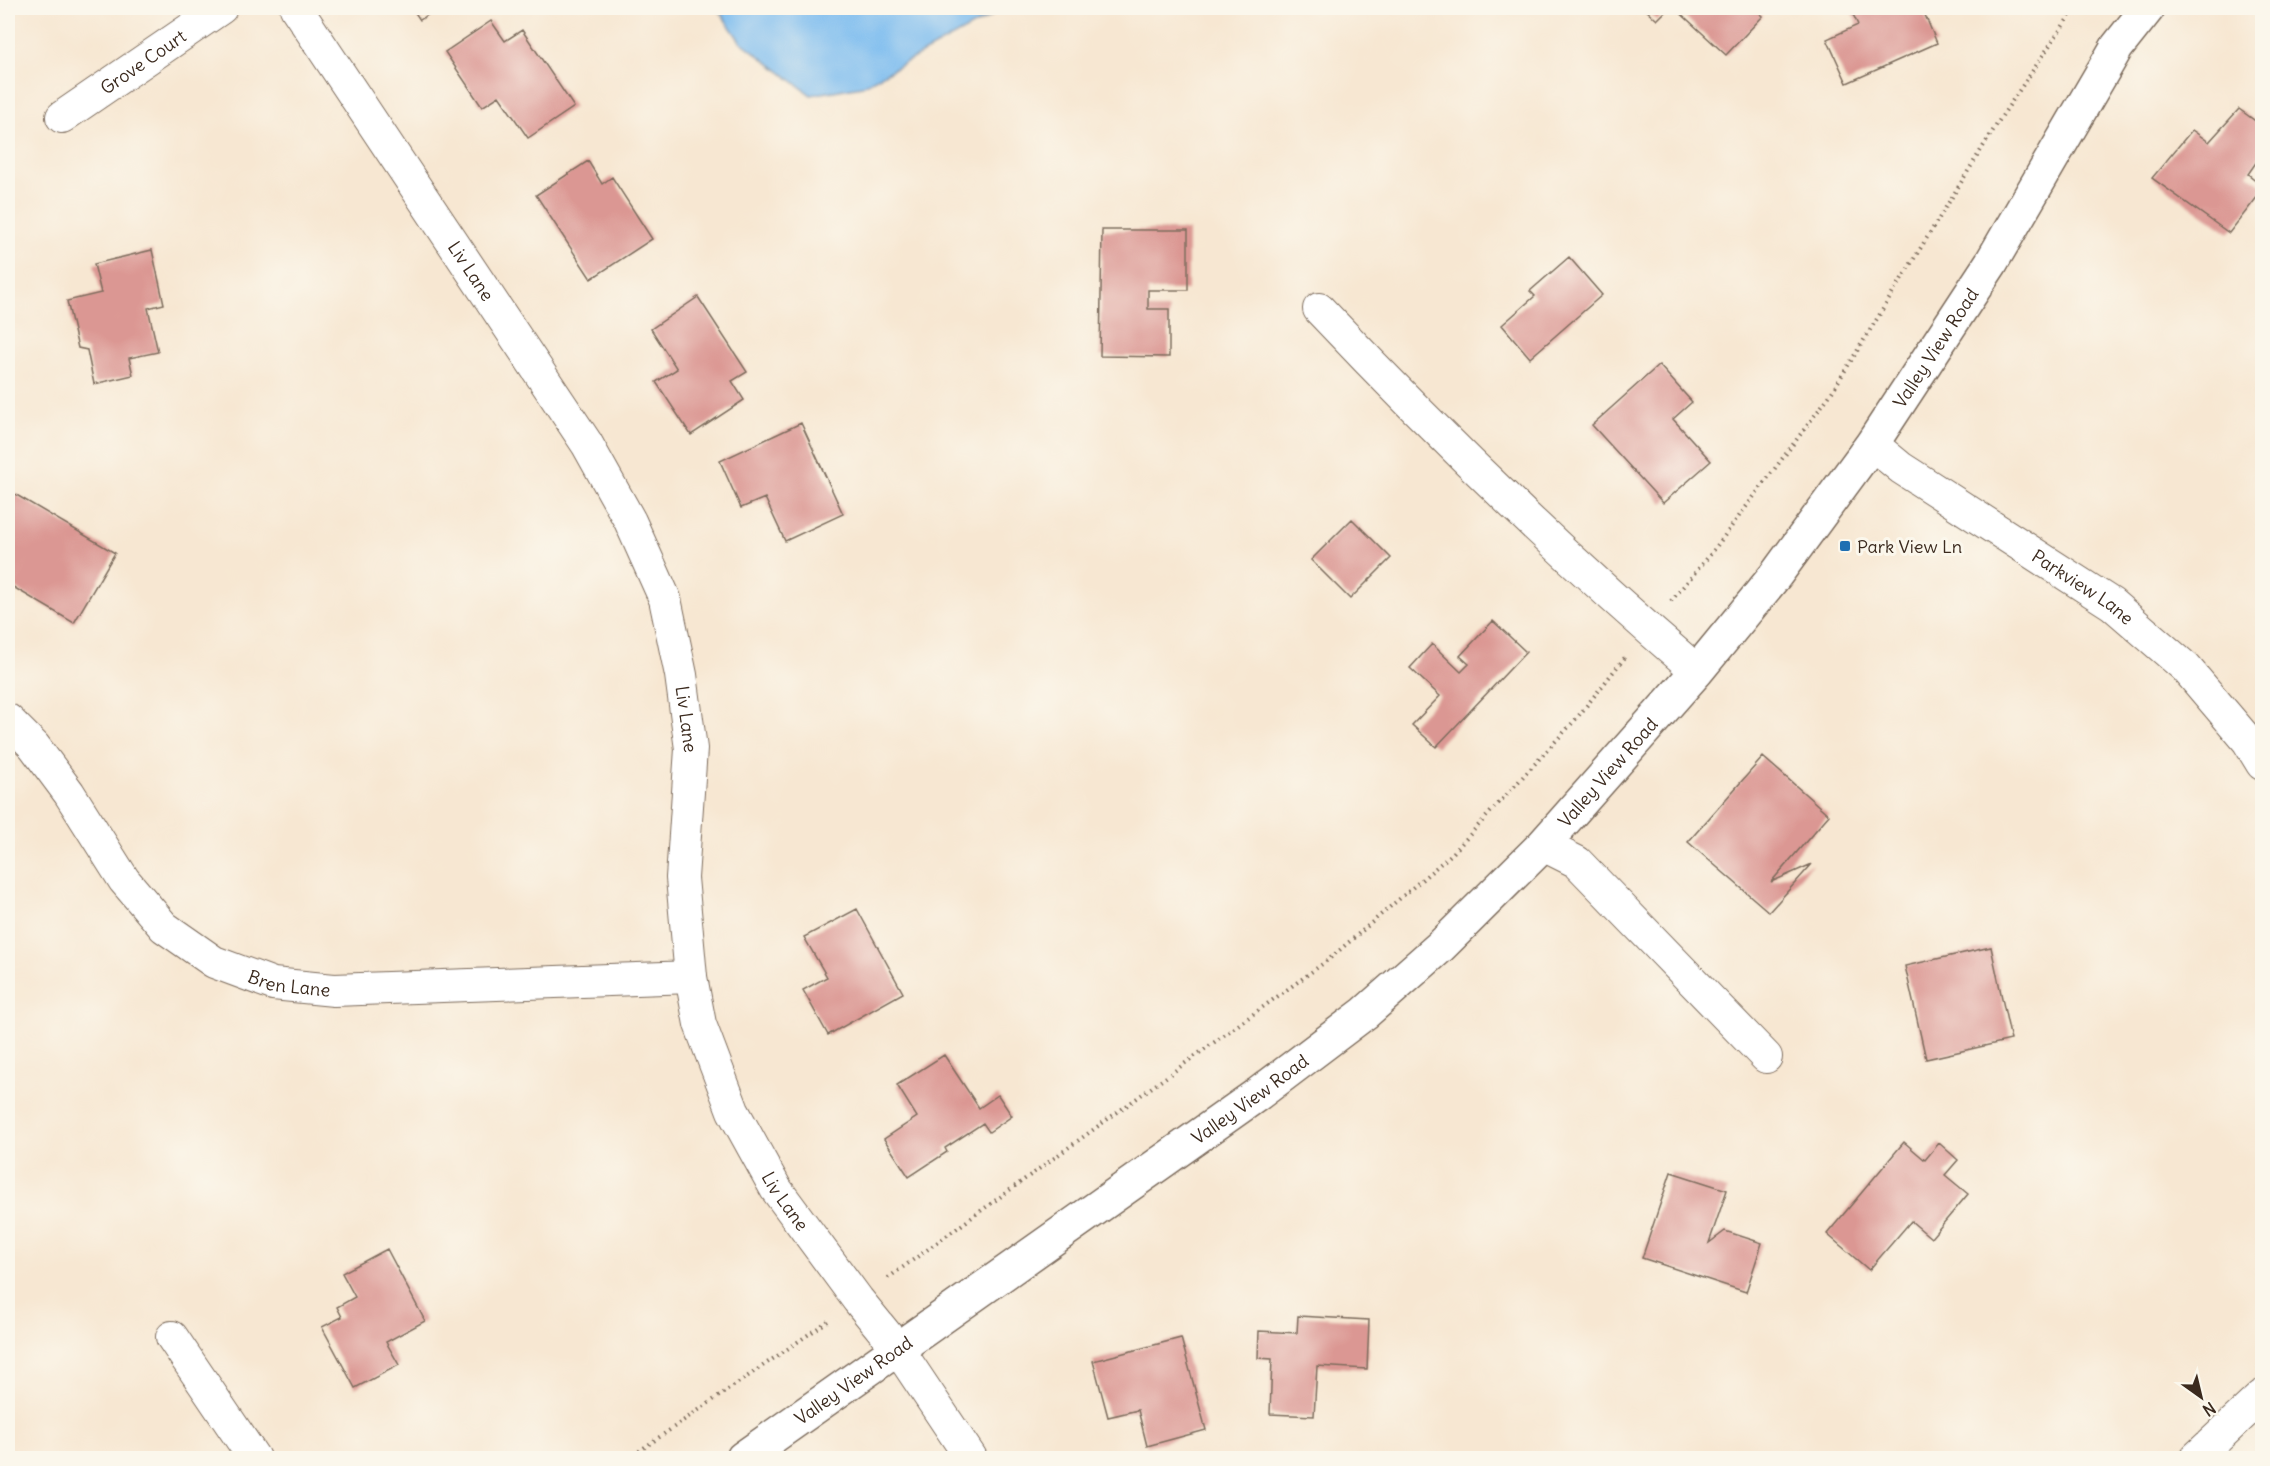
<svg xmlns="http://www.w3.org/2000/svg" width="2270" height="1466" font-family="Delius,sans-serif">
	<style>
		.water { fill: #7abbef; stroke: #5a7286; stroke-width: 1.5 }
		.building { fill: #db9793 }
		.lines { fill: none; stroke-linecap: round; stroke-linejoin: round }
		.minor-casing { stroke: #7d6c5d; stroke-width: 34 }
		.tertiary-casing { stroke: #7d6c5d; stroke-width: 36 }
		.path { stroke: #7d6c5d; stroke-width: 4; stroke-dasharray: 1.5 4.5; stroke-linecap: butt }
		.minor { stroke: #fff; stroke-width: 32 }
		.tertiary { stroke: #fff; stroke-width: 33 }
		.poi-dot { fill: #1f6fb2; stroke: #fbf7ec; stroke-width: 2 }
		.labels { text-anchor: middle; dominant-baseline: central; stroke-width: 6; stroke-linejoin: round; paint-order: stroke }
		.street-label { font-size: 18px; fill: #3b2a1e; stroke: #fbf7ec }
		.poi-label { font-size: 18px; fill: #3b2a1e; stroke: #fbf7ec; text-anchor: start }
	</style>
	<rect width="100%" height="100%" fill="#fbf7ec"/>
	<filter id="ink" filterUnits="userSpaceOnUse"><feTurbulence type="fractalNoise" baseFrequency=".0167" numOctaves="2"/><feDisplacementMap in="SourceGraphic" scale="12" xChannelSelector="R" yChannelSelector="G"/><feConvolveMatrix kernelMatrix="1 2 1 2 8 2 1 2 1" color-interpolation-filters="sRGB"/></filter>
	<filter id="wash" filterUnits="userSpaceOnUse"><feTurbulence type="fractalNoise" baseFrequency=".008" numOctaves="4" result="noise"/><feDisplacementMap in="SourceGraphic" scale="24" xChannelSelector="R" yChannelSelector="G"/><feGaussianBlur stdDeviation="1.35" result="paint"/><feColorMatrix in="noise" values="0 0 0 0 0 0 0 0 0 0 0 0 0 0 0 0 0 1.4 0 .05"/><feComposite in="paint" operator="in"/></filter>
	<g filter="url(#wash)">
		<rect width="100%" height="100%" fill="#f7e7d2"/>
		<!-- water -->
		<path class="water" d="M717 8H1000L993 15 862 86 811 95 740 41Z"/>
		<g id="blocks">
			<!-- building -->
			<path class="building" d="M412 8H438L420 20Z
				M1644 8H1669L1657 20Z
				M1675 8H1754L1763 16 1726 55Z
				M1850 8H1922L1937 43 1847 83 1827 39 1858 25Z
				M491 21 505 41 522 30 574 107 528 138 499 96 482 107 445 52Z
				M2239 109 2262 126V154L2248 174 2262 185V191L2229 233 2152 178 2192 130 2209 142Z
				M588 161 602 184 612 177 652 239 591 279 536 195Z
				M1102 230H1188V290H1148V309H1169V357L1100 356Z
				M152 250 164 304 148 308 158 352 129 358 133 375 94 384 87 350 78 348 67 301 101 293 94 264Z
				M1569 257 1602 295 1530 358 1502 325 1535 296 1530 291Z
				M698 297 747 372 732 381 744 400 691 435 656 382 677 369 651 329Z
				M1659 365 1692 402 1673 419 1711 461 1663 503 1592 425Z
				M801 423 843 514 785 541 765 498 741 508 720 461Z
				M8 490 115 553 74 623 8 584Z
				M1352 519 1391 558 1350 599 1311 560Z
				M1493 621 1526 652 1436 747 1412 725 1440 696 1410 668 1432 644 1461 672 1469 664 1460 656Z
				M1763 757 1829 815 1771 882 1812 864 1769 912 1688 842Z
				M857 909 903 993 828 1035 803 990 827 977 804 937Z
				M1991 947 2011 1040 1926 1059 1905 966Z
				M944 1055 979 1108 998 1095 1012 1116 989 1132 983 1123 945 1148 947 1152 909 1177 884 1139 917 1117 897 1085Z
				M1904 1142 1925 1160 1939 1143 1958 1160 1945 1175 1968 1194 1931 1238 1911 1221 1869 1270 1827 1234Z
				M1671 1172 1727 1190 1709 1243 1725 1231 1762 1243 1746 1292 1642 1258Z
				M387 1249 425 1321 386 1342 399 1365 355 1388 322 1327 342 1317 337 1307 355 1297 342 1273Z
				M1298 1316 1369 1320 1367 1369 1317 1366 1314 1416 1270 1414 1272 1359 1258 1358 1259 1331 1297 1333Z
				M1181 1338 1206 1430 1147 1446 1138 1410 1108 1417 1093 1361Z"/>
		</g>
	</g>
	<g filter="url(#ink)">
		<use href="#blocks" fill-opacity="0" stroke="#7d6c5d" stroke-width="1.5"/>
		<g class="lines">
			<!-- minor casing -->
			<g class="minor-casing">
				<g id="minor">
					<path id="s1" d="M296 8 587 444 630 521 665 599 681 675 691 749 682 878 691 977 700 1024 733 1111 776 1189 858 1300 898 1349 971 1458"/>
					<path id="s2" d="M62 117 221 8"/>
					<path d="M1319 309C1439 436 1564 557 1697 671"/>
					<path id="s3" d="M1872 444 1901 468 2112 604 2186 668 2248 741 2262 764"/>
					<path id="s4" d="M8 720 34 746 69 793 124 880 164 927 214 962 273 984 334 990 691 977"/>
					<path d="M1543 845 1577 862 1766 1057"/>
					<path d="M172 1337 254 1458"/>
					<path d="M2196 1458 2262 1396"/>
				</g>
			</g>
			<!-- tertiary casing -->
			<g class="tertiary-casing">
				<g id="tertiary">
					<path id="s5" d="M743 1458 1258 1094 1365 1013 1441 946 1543 845 1697 671 1775 576 1872 444 1991 263 2117 47 2148 8"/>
				</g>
			</g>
			<!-- path -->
			<path class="path" d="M1671 601 1710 555 1830 395 2002 116 2075 8
				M888 1278 1328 960 1453 853 1576 719 1626 656
				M629 1458 828 1321"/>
			<!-- minor -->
			<use href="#minor" class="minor"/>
			<!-- tertiary -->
			<use href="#tertiary" class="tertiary"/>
		</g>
	</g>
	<!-- markers -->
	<rect class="poi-dot" x="1839" y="540" width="12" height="12" rx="3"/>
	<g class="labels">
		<!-- street labels -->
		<g class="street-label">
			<text stroke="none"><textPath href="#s2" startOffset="98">Grove Court</textPath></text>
			<text stroke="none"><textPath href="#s1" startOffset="316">Liv Lane</textPath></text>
			<text stroke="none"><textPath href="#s5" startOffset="1644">Valley View Road</textPath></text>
			<text stroke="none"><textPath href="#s3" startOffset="255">Parkview Lane</textPath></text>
			<text stroke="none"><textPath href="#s1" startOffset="820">Liv Lane</textPath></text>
			<text stroke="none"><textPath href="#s5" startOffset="1107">Valley View Road</textPath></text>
			<text stroke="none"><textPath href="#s4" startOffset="400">Bren Lane</textPath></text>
			<text stroke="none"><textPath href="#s5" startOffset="621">Valley View Road</textPath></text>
			<text stroke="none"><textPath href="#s1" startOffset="1324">Liv Lane</textPath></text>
			<text stroke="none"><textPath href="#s5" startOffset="135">Valley View Road</textPath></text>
		</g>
		<!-- poi labels -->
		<g class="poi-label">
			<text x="1857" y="546">Park View Ln</text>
		</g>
	</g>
	<!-- margin -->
	<rect width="2270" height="1466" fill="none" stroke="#fbf7ec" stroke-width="30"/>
	<!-- north arrow -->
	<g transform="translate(2201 1397) rotate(146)" stroke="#fbf7ec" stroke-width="4.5" paint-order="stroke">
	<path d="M0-4.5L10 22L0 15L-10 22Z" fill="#3b2a1e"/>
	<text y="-9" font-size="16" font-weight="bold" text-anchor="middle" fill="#3b2a1e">N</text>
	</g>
</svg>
